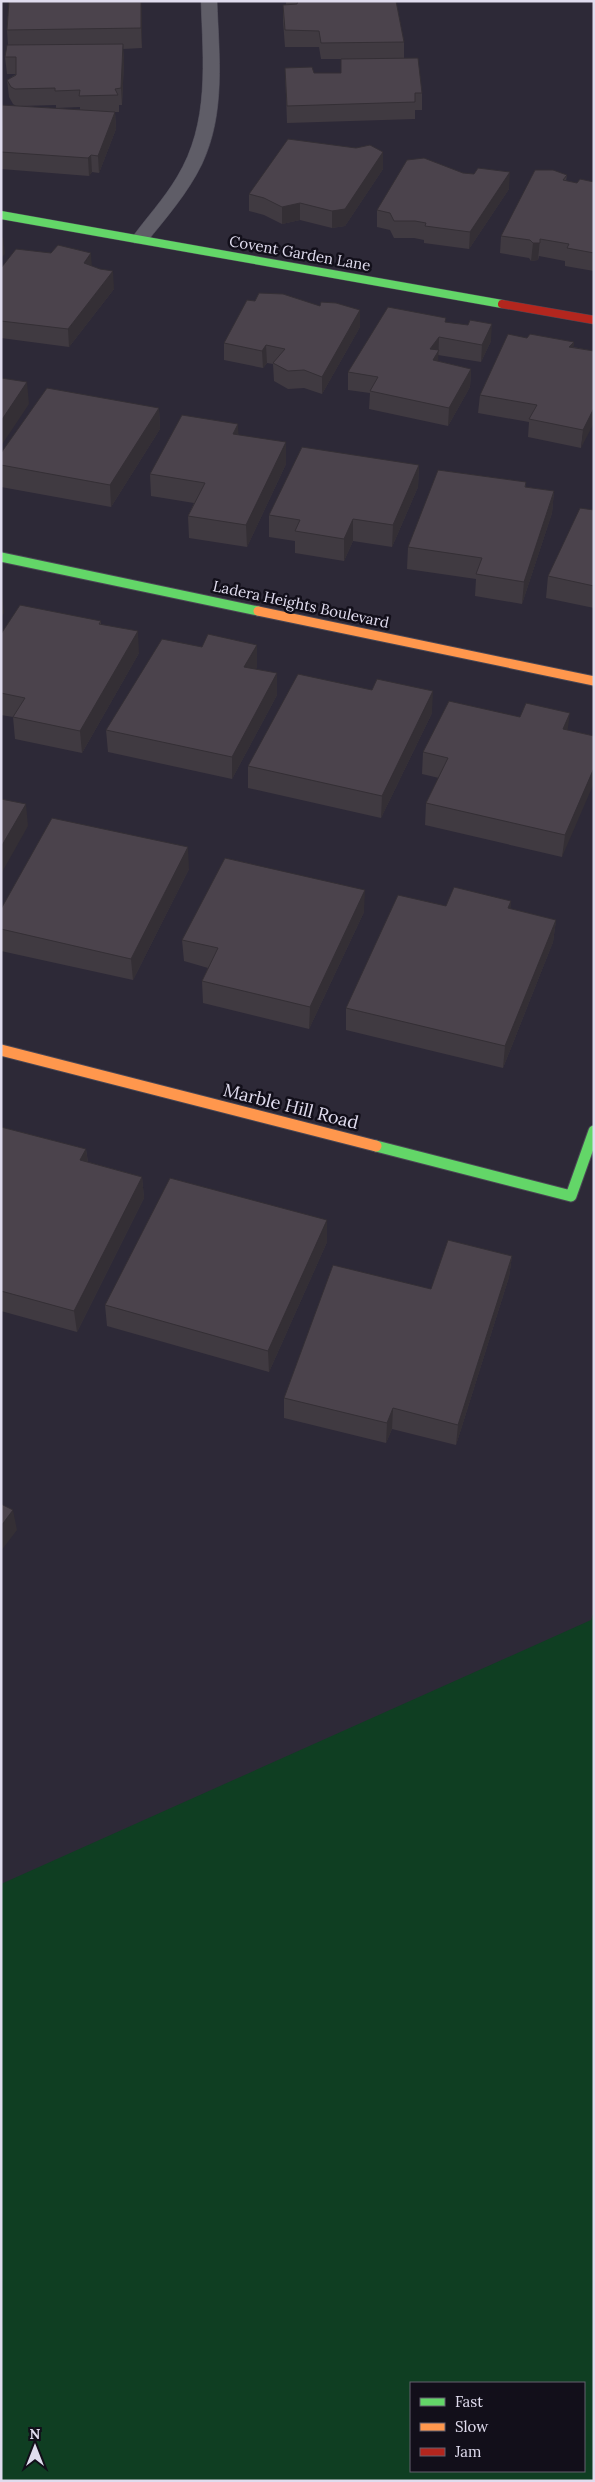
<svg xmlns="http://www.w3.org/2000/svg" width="595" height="2482" font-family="Lora,serif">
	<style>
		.green { fill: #0f3e22; fill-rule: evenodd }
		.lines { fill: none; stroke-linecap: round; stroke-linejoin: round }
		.street-casing { stroke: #4a4754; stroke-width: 1 }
		.fast-far2-casing { stroke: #4a4754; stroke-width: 9 }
		.fast-far1-casing { stroke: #4a4754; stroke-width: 11 }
		.fast-casing { stroke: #4a4754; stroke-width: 13 }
		.slow-far1-casing { stroke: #4a4754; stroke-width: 11 }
		.slow-casing { stroke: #4a4754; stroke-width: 13 }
		.jam-casing { stroke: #4a4754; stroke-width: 9 }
		.street { fill: #5f5d67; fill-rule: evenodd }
		.fast-far2 { stroke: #63d668; stroke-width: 8 }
		.fast-far1 { stroke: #63d668; stroke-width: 9 }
		.fast { stroke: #63d668; stroke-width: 11 }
		.slow-far1 { stroke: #ff974d; stroke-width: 9 }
		.slow { stroke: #ff974d; stroke-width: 11 }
		.jam { stroke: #b3261e; stroke-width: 8 }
		.wall { fill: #403a41; fill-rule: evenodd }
		.shaded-wall { fill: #342f35 }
		.building { fill: #4b434c; stroke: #342f35 }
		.labels { text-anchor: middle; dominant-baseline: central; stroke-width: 5; stroke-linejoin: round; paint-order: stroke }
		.far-street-label { font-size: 15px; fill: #e0dcee; stroke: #120f1a }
		.street-label { font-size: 18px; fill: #e0dcee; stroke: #120f1a }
	</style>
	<rect width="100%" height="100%" fill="#2d2937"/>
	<!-- green -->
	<path class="green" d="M594 1611V2481H1V1884L591 1620ZM411 2383H584V2471H411Z"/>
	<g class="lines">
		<!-- street casing -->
		<g class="street-casing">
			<path id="street" d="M201 1H217C219 56 226 113 202 164 188 193 166 218 146 243H134L131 239C146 218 164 199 177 177 210 123 203 61 201 1Z"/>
		</g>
		<!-- fast-far2 casing -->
		<g class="fast-far2-casing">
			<path id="fast-far2" d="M1 215 502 304"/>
		</g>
		<!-- fast-far1 casing -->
		<g class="fast-far1-casing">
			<path id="fast-far1" d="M1 557 258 611"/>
		</g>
		<!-- fast casing -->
		<g class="fast-casing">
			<path id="fast" d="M376 1146 571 1196 594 1131"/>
		</g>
		<!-- slow-far1 casing -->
		<g class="slow-far1-casing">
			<path id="slow-far1" d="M258 611 594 681"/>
		</g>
		<!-- slow casing -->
		<g class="slow-casing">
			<path id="slow" d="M1 1050 376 1146"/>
		</g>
		<!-- jam casing -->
		<g class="jam-casing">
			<path id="jam" d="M502 304 594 320"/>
		</g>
		<!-- street -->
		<use href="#street" class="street"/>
		<!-- fast-far2 -->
		<use href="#fast-far2" class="fast-far2"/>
		<!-- fast-far1 -->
		<use href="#fast-far1" class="fast-far1"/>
		<!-- fast -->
		<use href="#fast" class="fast"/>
		<!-- slow-far1 -->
		<use href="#slow-far1" class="slow-far1"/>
		<!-- slow -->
		<use href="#slow" class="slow"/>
		<!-- jam -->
		<use href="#jam" class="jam"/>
	</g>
	<!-- wall -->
	<path class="wall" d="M9 1 141 2 142 48 123 49 124 61 122 105H119V112H115L116 129 99 173 92 172 89 176 1 169V106H16L13 104 9 97 7 80 16 74H7L5 57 8 45 7 30ZM56 105V108L80 107V110L21 106Z
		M286 1H396L404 42V58L422 93V110H415V119L287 123 285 68 314 73H341V59H321L319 47H285L283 21V5H286Z
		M356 148 383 152V169L345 226 332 228 300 220 282 224 264 215 249 211V194Z
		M463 173 509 189 469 249 424 243V240L414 238H394L390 230 377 227V210Z
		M567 175 566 181 577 183 594 182V271L565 266V261L539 256 538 260 531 261 529 258 500 253 501 236Z
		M92 266 114 289 69 347 1 338V268Z
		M446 323 491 341 481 362 438 355V361L471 369 470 387 448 426 369 409 370 393 348 390V372Z
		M360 327 322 394 304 388 288 389 274 381 273 364 267 363 263 368 224 360V343Z
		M527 338 574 342 573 347 594 351 581 448 528 437 529 422 478 413 480 395Z
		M159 408 160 429 111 507 1 487V453Z
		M238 424V435L286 464 247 547 189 538 188 516 194 503 151 496 150 474Z
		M419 465 418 487 392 547 353 541 344 561 295 553V541L269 537V515Z
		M526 482V487L554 491 552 513 522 604 475 596 476 579 407 569 408 547Z
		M594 510V608L546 598 548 576Z
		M101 621V624L139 653 82 753 15 739 13 717 1 715V634Z
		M257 667 256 669 277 695 232 779 108 752 106 730Z
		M432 713 381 818 248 788V766Z
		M568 730 594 736 562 857 425 825 426 803 439 778 422 774 423 752Z
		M189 869 133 980 1 951V909Z
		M511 901 510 909 556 920 553 942 503 1068 346 1030V1008L446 906Z
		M364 912 309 1029 203 1003 202 981 208 968 184 961 182 940Z
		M1 1127 86 1149 88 1162 142 1177 144 1198 77 1332 1 1311Z
		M327 1242 269 1372 107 1326 105 1305Z
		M512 1256 509 1277 456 1445 392 1429 386 1443 284 1418V1398L431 1289Z"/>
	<!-- shaded-wall -->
	<path class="shaded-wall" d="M141 2 142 22V48L141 28Z
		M123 44 124 61 122 105 121 88Z
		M115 112 116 129 99 173 98 156Z
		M383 152V169L345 226 332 228V211Z
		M91 155 92 172 89 176 88 158Z
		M510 172 509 189 469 249 470 232Z
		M300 203V220L282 224V207Z
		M3 237 5 254 1 258V239Z
		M540 239 538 260 531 261 533 243Z
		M91 253 92 270 84 263Z
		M113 271 114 289 69 347 68 329Z
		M360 310V327L322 394V377Z
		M492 324 491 341 481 362 482 345Z
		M439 337 438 368 432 377 430 349Z
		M574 342 572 359 569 347Z
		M266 345 267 363 263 368 262 351Z
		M471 369 470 387 448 426 449 408Z
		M27 382 29 404 1 446V421Z
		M159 408 160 429 111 507 110 485Z
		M594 408V423L581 448 583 430Z
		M238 424 239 446 233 434Z
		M286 442V464L247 547 246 525Z
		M419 465 418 487 392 547 393 525Z
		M554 491 552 513 522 604 524 582Z
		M353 519V541L344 561V539Z
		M2 591 4 613 1 618V592Z
		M138 631 139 653 82 753 80 731Z
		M257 645V667L245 689 244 667Z
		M277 673V695L232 779V757Z
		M433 691 432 713 381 818 382 796Z
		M570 713 567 735 563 729Z
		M594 768V783L562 857 565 835Z
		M26 804 28 826 1 874V847Z
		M188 847 189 869 133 980 131 959Z
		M365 890 364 912 309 1029 310 1007Z
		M511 901 509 923 508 908Z
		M556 920 553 942 503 1068 505 1046Z
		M86 1149 89 1171 80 1160Z
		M142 1177 144 1198 77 1332 74 1311Z
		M327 1220V1242L269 1372 268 1351Z
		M512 1256 509 1277 456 1445 458 1425Z
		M393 1408 392 1429 386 1443 387 1423Z
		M13 1510 17 1530 1 1551V1526Z"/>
	<!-- building -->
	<path class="building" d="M9 1 141 2V28L7 30Z
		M298 1H396L404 42 321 43 319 31 285 30 283 5 297 4Z
		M123 44 121 88 115 89 118 95 79 96 80 90 55 91V88L15 89 11 87 7 80 16 75V57H5L7 45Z
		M418 58 422 93H415V102L287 106 285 68 312 67 314 73H341V59Z
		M2 105 115 112 98 156 91 155 88 158 1 152Z
		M288 139 356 148 370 145 383 152 345 209 332 211 300 203 282 207 264 198 249 194Z
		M424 158 463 173 474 174 478 168 510 172 470 232 425 226 426 223 415 221H394L390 213 377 210 407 160Z
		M535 170H553L567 175 563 180 577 183 580 179 594 182V253L567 248 569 244 540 239V243H533L530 240 501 236Z
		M58 245 91 253 84 263 100 269 113 271 68 329 1 321V268L16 249 51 253Z
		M259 293 283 294 320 306 321 302 336 303 360 310 322 377 304 370 288 371 273 363 285 349 266 345 262 351 224 343 247 300 255 301Z
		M388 307 446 318 445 322 468 325 470 320 492 324 482 345 439 337 430 349 439 350 433 360 471 369 449 408 370 391 378 377 348 372Z
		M508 334 527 338 530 334 574 342 569 347 594 351V408L583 430 529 419 537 405 480 395Z
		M1 378 27 382 1 421Z
		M47 388 159 408 110 485 1 465V453Z
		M182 415 238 424 233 434 286 442 246 525 188 516 205 483 150 474Z
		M302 447 419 465 393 525 353 519 344 539 295 531 300 520 269 515Z
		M438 470 526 482 525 487 554 491 524 582 476 574 482 558 408 547Z
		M580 508 594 510V586L548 576Z
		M20 605 101 621 99 624 138 631 80 731 13 717 25 698 1 693V634Z
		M208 634 257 645 244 667 277 673 232 757 106 730 162 639 202 647Z
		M298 674 372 690 377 679 433 691 382 796 248 766Z
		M449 701 520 717 526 703 570 713 563 729 594 736V768L565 835 426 803 448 758 423 752Z
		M1 799 26 804 1 847Z
		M52 818 188 847 131 959 1 929V909Z
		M225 858 365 890 310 1007 202 981 218 948 182 940Z
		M454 887 511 901 508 908 556 920 505 1046 346 1008 398 895 446 906Z
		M1 1127 86 1149 80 1160 142 1177 74 1311 1 1291Z
		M170 1178 327 1220 268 1351 105 1305Z
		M448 1240 512 1256 458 1425 393 1408 387 1423 284 1398 333 1265 431 1289Z
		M1 1504 13 1510 1 1526Z"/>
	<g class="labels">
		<!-- far-street labels -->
		<g class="far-street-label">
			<text transform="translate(300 253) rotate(10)">Covent Garden Lane</text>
			<text transform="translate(301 604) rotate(12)">Ladera Heights Boulevard</text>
		</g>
		<!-- street labels -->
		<g class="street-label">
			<text transform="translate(291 1106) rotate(14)">Marble Hill Road</text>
		</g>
	</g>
	<!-- border -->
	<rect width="595" height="2482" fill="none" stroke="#e0dcee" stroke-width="5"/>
	<!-- legend -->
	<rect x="410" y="2382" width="175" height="90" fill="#120f1a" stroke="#64616f"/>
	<rect x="420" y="2398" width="25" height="8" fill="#63d668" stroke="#64616f"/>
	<text x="455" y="2407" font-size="15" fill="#e0dcee">Fast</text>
	<rect x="420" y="2423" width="25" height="8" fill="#ff974d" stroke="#64616f"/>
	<text x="455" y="2432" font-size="15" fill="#e0dcee">Slow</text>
	<rect x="420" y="2448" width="25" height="8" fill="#b3261e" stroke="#64616f"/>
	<text x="455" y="2457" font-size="15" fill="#e0dcee">Jam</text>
	<!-- north arrow -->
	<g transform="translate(35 2447)" stroke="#120f1a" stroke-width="4" paint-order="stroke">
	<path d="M0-4L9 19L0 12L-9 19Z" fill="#e0dcee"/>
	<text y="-8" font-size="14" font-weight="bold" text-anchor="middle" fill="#e0dcee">N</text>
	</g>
</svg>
